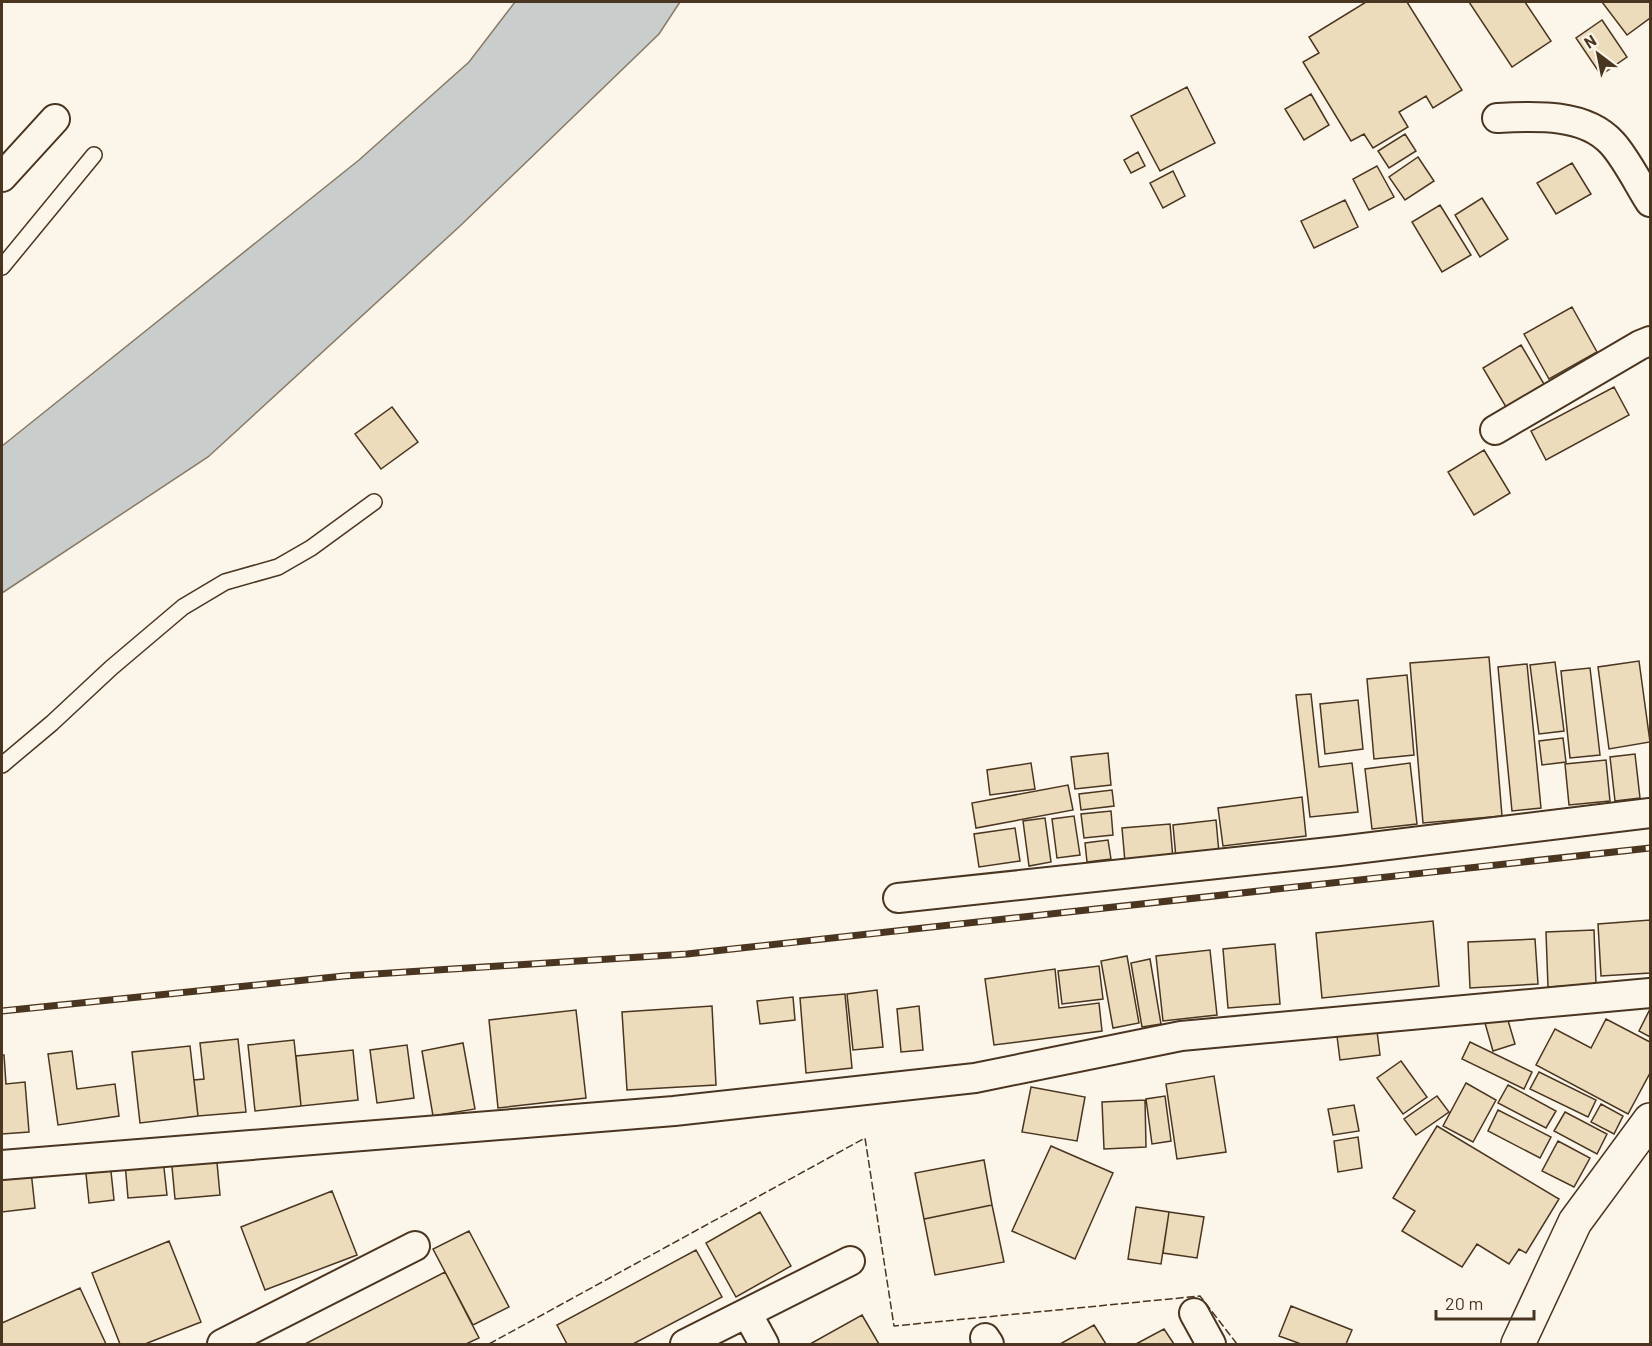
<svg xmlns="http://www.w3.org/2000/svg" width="1652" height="1346" font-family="Barlow,sans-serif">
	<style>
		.water { fill: #c9cecd; stroke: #887966; stroke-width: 1.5 }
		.building { fill: #ecdcbc; stroke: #4a3520; stroke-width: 1.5 }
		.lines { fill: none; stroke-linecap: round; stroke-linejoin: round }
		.lane-casing { stroke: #4a3520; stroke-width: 18 }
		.street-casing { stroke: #4a3520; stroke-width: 32 }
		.secondary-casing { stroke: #4a3520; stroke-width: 36 }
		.lane { stroke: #fbf6e9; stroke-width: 15 }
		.street { stroke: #fbf6e9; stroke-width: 28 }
		.secondary { stroke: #fbf6e9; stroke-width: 33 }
		.rail-casing { stroke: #4a3520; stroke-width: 7 }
		.rail { stroke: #fbf6e9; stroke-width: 4.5; stroke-dasharray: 14; stroke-linecap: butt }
		.fence { stroke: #4a3520; stroke-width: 1.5; stroke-dasharray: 8 3; stroke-linecap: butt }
	</style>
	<rect width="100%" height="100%" fill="#fbf6e9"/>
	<!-- water -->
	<path class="water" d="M515 2H680L659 34 460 226 208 457 2 593V446L359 160 469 62Z"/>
	<!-- building -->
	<path class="building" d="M1366 2H1407L1462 90 1433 108 1426 96 1399 112 1408 127 1373 148 1364 134 1351 141 1303 62 1319 53 1309 37Z
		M1469 2H1525L1551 41 1512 67Z
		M1602 2H1650V18L1627 35Z
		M1602 20 1627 57 1601 75 1576 38Z
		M1187 87 1215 143 1160 171 1131 116Z
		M1311 94 1329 125 1304 140 1285 109Z
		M1405 134 1416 151 1389 168 1378 151Z
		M1138 152 1145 166 1131 173 1124 160Z
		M1418 157 1434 181 1405 200 1389 177Z
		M1572 163 1591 194 1556 214 1537 183Z
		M1377 166 1394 197 1369 210 1353 179Z
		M1173 171 1185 196 1163 208 1150 183Z
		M1482 198 1508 239 1480 257 1455 215Z
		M1345 200 1358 227 1314 248 1301 221Z
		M1440 205 1471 255 1442 272 1412 222Z
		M1572 307 1597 352 1549 379 1524 334Z
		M1521 345 1544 384 1506 407 1483 368Z
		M1614 387 1629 415 1546 460 1531 431Z
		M392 407 418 442 381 469 355 434Z
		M1484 450 1510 493 1474 515 1448 472Z
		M1489 657 1502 816 1423 823 1410 663Z
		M1639 661 1650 742 1609 749 1598 667Z
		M1555 662 1564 731 1539 734 1530 665Z
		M1527 664 1541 808 1512 811 1498 667Z
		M1590 668 1600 755 1570 758 1561 671Z
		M1407 675 1414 755 1374 759 1367 679Z
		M1311 694 1319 767 1352 763 1358 812 1310 817 1296 695Z
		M1358 700 1363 749 1325 754 1320 704Z
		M1563 738 1566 762 1542 765 1539 741Z
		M1108 753 1111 785 1075 789 1071 757Z
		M1635 754 1640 798 1615 801 1610 757Z
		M1606 760 1610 801 1569 805 1565 764Z
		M1031 763 1035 789 990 795 987 770Z
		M1410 763 1417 824 1372 829 1365 769Z
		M1068 785 1073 810 976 828 972 803Z
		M1112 790 1114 806 1081 810 1079 794Z
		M1302 797 1306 836 1223 846 1218 808Z
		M1111 811 1113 835 1084 838 1081 814Z
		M1074 816 1080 855 1057 858 1052 819Z
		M1045 818 1051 862 1029 866 1023 821Z
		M1216 820 1219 853 1176 858 1173 825Z
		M1170 824 1173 859 1125 862 1122 828Z
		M1015 828 1020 861 979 867 974 834Z
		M1108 840 1111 859 1087 862 1085 843Z
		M1650 920V973L1601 976 1598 924Z
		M1433 921 1439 986 1322 998 1316 933Z
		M1594 930 1596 984 1548 987 1546 932Z
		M1535 939 1538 984 1470 988 1468 942Z
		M1275 944 1280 1004 1228 1008 1223 949Z
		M1210 950 1217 1015 1163 1021 1156 956Z
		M1127 956 1139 1023 1113 1028 1101 961Z
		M1150 959 1161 1024 1142 1027 1131 963Z
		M1099 966 1103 999 1062 1004 1058 971Z
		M1055 969 1059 1008 1099 1003 1102 1031 994 1045 985 979Z
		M877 990 883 1047 853 1050 847 994Z
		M845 994 852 1068 806 1073 800 998Z
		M793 997 795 1020 760 1024 757 1001Z
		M712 1006 716 1085 627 1090 622 1012Z
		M919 1006 923 1050 901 1052 897 1009Z
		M1650 1009V1037L1639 1031Z
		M576 1010 586 1098 498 1108 489 1020Z
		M1507 1017 1515 1044 1493 1051 1485 1023Z
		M1606 1019 1650 1042V1073L1628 1114 1536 1065 1555 1029 1591 1048Z
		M1377 1031 1380 1055 1340 1060 1337 1036Z
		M238 1039 246 1112 198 1116 194 1080 204 1079 200 1043Z
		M294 1040 301 1106 255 1111 248 1045Z
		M1470 1042 1532 1072 1524 1089 1462 1059Z
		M463 1043 475 1109 433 1116 422 1051Z
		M407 1045 414 1098 377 1103 370 1050Z
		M190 1046 198 1116 140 1123 132 1052Z
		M353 1050 358 1100 301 1106 296 1056Z
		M72 1051 77 1089 115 1084 119 1116 58 1125 48 1054Z
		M2 1055H4L6 1084 25 1082 29 1132 2 1134Z
		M1401 1061 1427 1097 1403 1114 1377 1078Z
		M1539 1072 1596 1100 1588 1117 1530 1089Z
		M1214 1076 1226 1152 1177 1159 1166 1084Z
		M1466 1083 1496 1100 1473 1142 1443 1126Z
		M1508 1085 1556 1111 1546 1128 1498 1103Z
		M1031 1087 1085 1097 1077 1141 1022 1132Z
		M1165 1096 1171 1141 1152 1144 1146 1099Z
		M1437 1096 1449 1112 1416 1135 1404 1119Z
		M1145 1100 1146 1147 1104 1149 1102 1102Z
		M1601 1104 1623 1116 1614 1134 1591 1122Z
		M1354 1105 1359 1131 1333 1135 1328 1109Z
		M1498 1110 1551 1137 1540 1158 1488 1131Z
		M1565 1112 1607 1134 1597 1154 1554 1131Z
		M1437 1126 1559 1199 1526 1253 1519 1249 1509 1264 1477 1244 1462 1267 1402 1231 1415 1211 1393 1198Z
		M1358 1137 1362 1168 1338 1172 1334 1141Z
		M1558 1141 1590 1158 1574 1187 1542 1171Z
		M1051 1146 1113 1173 1075 1259 1012 1231Z
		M216 1152 220 1195 175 1199 171 1156Z
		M163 1159 167 1195 128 1198 125 1163Z
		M984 1160 992 1205 924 1219 915 1173Z
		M110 1162 114 1200 89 1203 85 1164Z
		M31 1171 35 1208 2 1212V1174Z
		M332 1191 357 1255 265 1290 241 1227Z
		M992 1205 1004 1262 935 1275 924 1219Z
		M1136 1207 1169 1212 1161 1264 1128 1259Z
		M760 1212 791 1266 736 1297 706 1243Z
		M1169 1212 1204 1217 1197 1258 1163 1253Z
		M469 1231 509 1307 473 1325 433 1249Z
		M169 1241 201 1322 145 1344H120L92 1273Z
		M696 1250 722 1297 633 1344H567L557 1325Z
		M445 1272 479 1338 466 1344H305Z
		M80 1288 106 1344H2V1323Z
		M1291 1306 1352 1330 1346 1344H1301L1279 1336Z
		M862 1315 879 1344H810Z
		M1094 1325 1106 1344H1060Z
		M1164 1329 1174 1344H1136Z"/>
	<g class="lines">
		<!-- lane casing -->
		<g class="lane-casing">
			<path id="lane" d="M2 267 94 155
				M2 765 52 723 111 668 183 607 225 582 278 567 311 548 374 502"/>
		</g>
		<!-- street casing -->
		<g class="street-casing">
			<path id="street" d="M1497 118C1535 116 1585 113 1612 143 1626 158 1639 185 1650 202
				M2 177 55 119
				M1495 430 1640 345 1650 341
				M898 898 1339 851 1650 813
				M2 1165 674 1111 975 1078 1181 1036 1650 993
				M747 1313 764 1344
				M1194 1313 1211 1344
				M985 1338 989 1344
				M222 1344 415 1246
				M685 1344 850 1261"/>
		</g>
		<!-- secondary casing -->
		<g class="secondary-casing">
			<path id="secondary" d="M1518 1344 1575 1222 1650 1120"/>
		</g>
		<!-- lane -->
		<use href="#lane" class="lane"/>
		<!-- street -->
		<use href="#street" class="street"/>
		<!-- secondary -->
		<use href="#secondary" class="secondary"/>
		<!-- rail casing -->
		<g class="rail-casing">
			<path id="rail" d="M2 1011 344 976 687 954 1650 848"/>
		</g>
		<!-- rail -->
		<use href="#rail" class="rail"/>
		<!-- fence -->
		<path class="fence" d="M489 1344 865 1138 894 1326 1200 1296 1237 1344"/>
	</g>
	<!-- border -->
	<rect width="1652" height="1346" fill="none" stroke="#4a3520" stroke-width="6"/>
	<!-- north arrow -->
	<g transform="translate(1598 54) rotate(328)" stroke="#fbf6e9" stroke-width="4.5" paint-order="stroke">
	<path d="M0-4.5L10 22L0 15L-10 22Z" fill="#4a3520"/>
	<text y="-9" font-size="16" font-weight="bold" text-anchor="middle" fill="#4a3520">N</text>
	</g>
	<!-- scale -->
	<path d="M1436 1310v9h98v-9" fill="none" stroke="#4a3520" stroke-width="3"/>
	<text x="1445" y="1310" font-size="18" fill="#4a3520" stroke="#fbf6e9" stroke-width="4.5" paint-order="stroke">20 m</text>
</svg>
